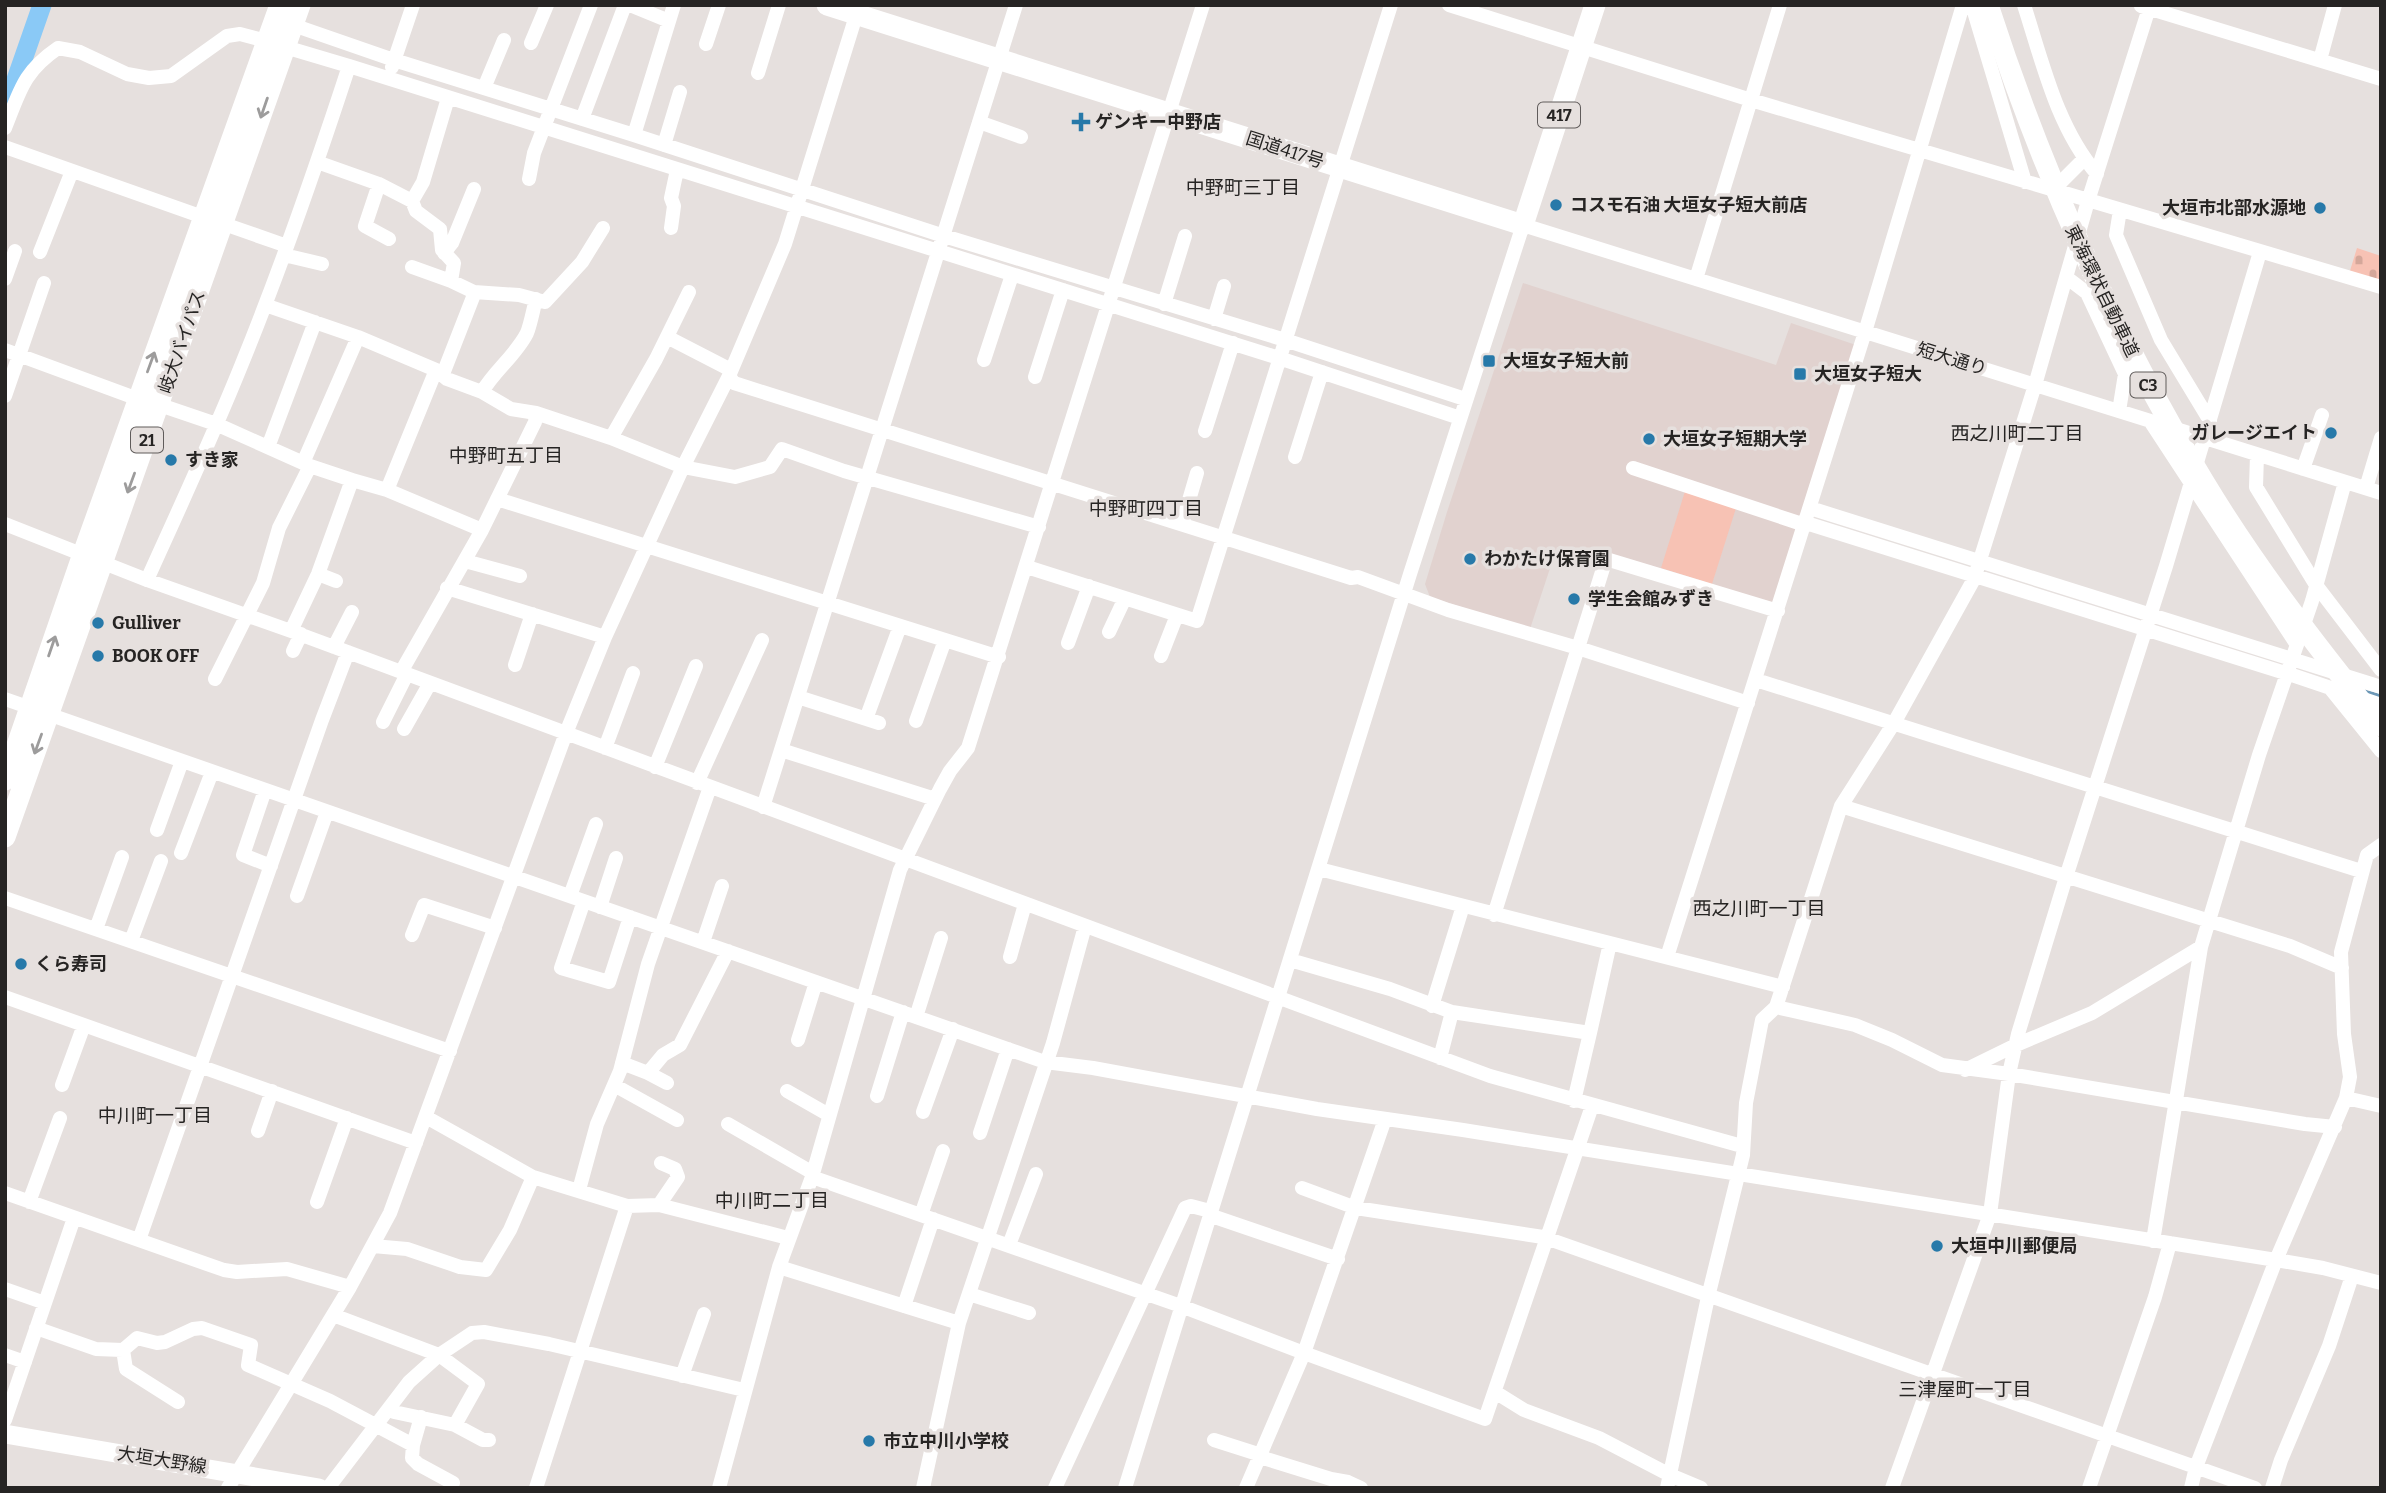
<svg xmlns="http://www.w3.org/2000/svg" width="2386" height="1493" font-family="Bitter,'Noto Sans JP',serif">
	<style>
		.built { fill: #e1d2cf }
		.green { fill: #f7c2b4 }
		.cemetery { fill: url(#cemetery-stones) }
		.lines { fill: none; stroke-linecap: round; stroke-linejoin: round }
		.stream { stroke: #6c98b7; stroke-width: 3.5 }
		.river { stroke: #8ac9f6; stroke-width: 19 }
		.minor { stroke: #fff; stroke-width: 14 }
		.major { stroke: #fff; stroke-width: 19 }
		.highway { stroke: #fff; stroke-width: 21 }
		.oneway { stroke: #9d9c9c }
		.poi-dot { fill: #2779a9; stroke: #e6e0de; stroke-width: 2.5 }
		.labels { text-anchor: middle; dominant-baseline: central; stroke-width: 7; stroke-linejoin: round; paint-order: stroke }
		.shield { fill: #e6e0de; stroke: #605c5b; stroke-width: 2 }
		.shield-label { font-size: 16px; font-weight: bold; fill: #262423 }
		.poi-label { font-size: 18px; font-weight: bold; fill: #262423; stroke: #e6e0de; text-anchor: start }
		.street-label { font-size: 18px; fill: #262423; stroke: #e6e0de }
		.neighbourhood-label { font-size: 19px; fill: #262423; stroke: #e6e0de }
	</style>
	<defs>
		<pattern id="cemetery-stones" width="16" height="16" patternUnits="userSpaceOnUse" patternTransform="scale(1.75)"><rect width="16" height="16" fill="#f7c2b4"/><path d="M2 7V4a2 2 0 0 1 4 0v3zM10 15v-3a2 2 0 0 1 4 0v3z" fill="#d4a79a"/></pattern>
	</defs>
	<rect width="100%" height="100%" fill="#e6e0de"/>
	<!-- built -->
	<path class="built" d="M1523 283 1776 365 1791 323 1856 345 1777 602 1767 605 1557 547 1530 629 1430 597 1425 584 1447 512Z"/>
	<!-- green -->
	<path class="green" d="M1686 488 1737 505 1712 584 1661 568Z"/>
	<!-- cemetery -->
	<path class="cemetery" d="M2357 248 2381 256V284L2349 274Z"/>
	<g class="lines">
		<!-- stream -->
		<path class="stream" d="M2363 691 2381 696"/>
		<!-- river -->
		<path class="river" d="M5 111 42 5"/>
		<!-- minor -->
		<path class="minor" d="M630 5 669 21
			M1449 5 1751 100 2381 287
			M1972 5 2025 182
			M2024 5C2043 64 2057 127 2097 174
			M2141 6 2381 79
			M293 25 394 60 634 135 674 5
			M531 43 547 5
			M706 44 719 5
			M285 47 349 66
			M2320 60 2335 5
			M392 67 413 5
			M758 73 779 5
			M484 88 504 40
			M582 119 625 5
			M979 122 1021 137
			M5 128C20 91 23 72 58 48L80 52 127 74 149 78 171 76 227 36 240 34 267 41
			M634 135 944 236 1285 340 1465 399
			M664 145 680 92
			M5 147 203 217
			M317 162 379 184 412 201 416 211 440 229 442 250 454 263 451 281 474 292 519 295 545 302 582 262 603 228
			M529 179 534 153 591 5
			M379 184 365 226 389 239
			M2053 190 2084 159
			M412 201 423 182 448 98
			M2120 210 2116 235 2161 340 2210 421
			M224 224 287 246
			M671 228 674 206 671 198 677 170
			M40 252 72 171
			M444 253 452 243 474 189
			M284 255 322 264
			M412 267 451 281
			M2066 277 2087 293 2125 374 2119 411
			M5 279 15 251
			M1696 279 1780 5
			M1164 304 1185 236
			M265 305 358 337 436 370 447 379 482 392 511 409 536 413 611 438 683 467 735 477 770 467 782 449 844 471 1039 527
			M1214 319 1224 286
			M667 337 731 370
			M5 350 138 399
			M984 360 1012 275
			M443 374 475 292
			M729 376 734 383 1351 578 1358 577 1448 610 1578 648 1748 703
			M1035 377 1063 290
			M482 392C494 371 516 355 527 333 531 323 533 310 536 299
			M5 396 44 283
			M160 405 216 424 310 466 352 480
			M2150 421 2297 645
			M1205 431 1233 343
			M611 438 656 359 689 292
			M268 447 315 322
			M2257 455 2256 487 2316 585 2381 670
			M1295 457 1322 372
			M303 463 358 337
			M1633 468 1805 525
			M2303 469 2322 415
			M2366 488 2381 438
			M387 490 436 370
			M497 499 999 657
			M1810 508 2381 687
			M1806 523 2295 676 2381 705
			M5 524 147 580 291 631 1490 1076 1742 1146
			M1182 524 1197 473
			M465 561 520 576
			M1027 567 1197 621 1391 5
			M318 574 336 581
			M147 580C179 509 212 438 241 366 281 268 316 167 349 66L1279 358 1460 418
			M447 588 605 637
			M291 631 318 574 352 480 387 490 482 530
			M1109 632 1125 598
			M1068 643 1089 586
			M334 647 352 612
			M293 651 301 634
			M1161 656 1177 615
			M515 665 532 614
			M401 672 482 530 535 422 536 413
			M215 679 263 583 279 528 310 466
			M1756 680 2361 871
			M2330 688 2381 751
			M798 697 879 723
			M5 699 1045 1062 1093 1068 1317 1109 1463 1130 2276 1260 2323 1268 2381 1283
			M866 719 900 626
			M916 721 945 640
			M383 722 407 674
			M404 729 430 683
			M605 748 633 673
			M781 750 935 799
			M655 767 696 666
			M697 783 762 640
			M265 790 243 855 271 866
			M1841 806 2290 946 2342 968
			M763 807 1016 5
			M157 830 182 761
			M181 853 212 772
			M1319 869 1783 987
			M297 896 327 812
			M570 896 596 824
			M5 898 450 1051
			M584 901 561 968 609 982 630 917
			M600 907 616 858
			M1494 915 1606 559 1778 611
			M96 929 122 857
			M412 935 424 905 495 928
			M131 941 161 861
			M703 942 722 886
			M1010 957 1025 904
			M1667 957 1865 332 1963 5
			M1290 960 1390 989 1452 1012 1440 1058
			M5 997 416 1143
			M1432 1006 1463 906
			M1776 1007 1855 1025 1892 1040 1942 1065 2009 1074 2305 1124 2335 1127
			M1452 1012 1590 1033 1574 1101
			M916 1017 941 938
			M1590 1033 1610 943
			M798 1040 816 982
			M622 1063 648 1073 663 1055 680 1045 728 951
			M1965 1070 2016 1045 2092 1013 2201 947 2259 755 2312 601 2345 482
			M648 1073 667 1083
			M62 1085 84 1025
			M614 1085 677 1120
			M787 1091 829 1115
			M877 1096 903 1012
			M2346 1098 2381 1106
			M923 1112 953 1029
			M426 1117 533 1177 627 1206 659 1205 788 1238
			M728 1124 813 1173
			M258 1131 272 1091
			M980 1133 1008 1049
			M812 1177 1181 1306 1304 1353 1485 1419 1592 1106
			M1302 1188 1356 1208 1543 1237 2255 1488
			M579 1190 597 1124 620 1071 648 964 710 787
			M5 1193 224 1270 237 1272 287 1269 350 1287
			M29 1202 60 1118
			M317 1202 347 1118
			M659 1205 678 1177 675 1169 661 1163
			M921 1215 943 1151
			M1209 1215 1338 1259
			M139 1240 322 720 348 652
			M2153 1241 2201 947
			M1009 1245 1036 1174
			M373 1246 407 1249 460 1267 486 1270 510 1230 533 1177
			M779 1267 959 1323
			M5 1289 45 1303
			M969 1294 1029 1313
			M904 1306 933 1219
			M333 1315 439 1355 478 1384 455 1425 394 1412 389 1408
			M36 1328 96 1349 123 1350 137 1338 157 1343 165 1342 193 1329 202 1328 251 1345 248 1365 330 1401 413 1445 412 1458 418 1464 453 1483 451 1488
			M123 1350 126 1369 178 1402
			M5 1355 25 1362
			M682 1376 704 1314
			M1495 1392 1524 1410 1599 1438 1670 1475 1701 1488
			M5 1420 74 1218
			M455 1425 483 1440H489
			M1214 1440 1261 1455
			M413 1445 421 1417
			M1260 1457 1331 1479 1348 1482 1361 1488
			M228 1488 350 1287 390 1213 566 733 605 637 683 467 729 376 785 244 859 6
			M328 1488 409 1382 439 1355 472 1333 484 1332 549 1344 744 1390
			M536 1488 627 1206
			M719 1488 779 1267 812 1177 900 870 940 789 950 771 968 748 1203 5
			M923 1488 959 1323 1053 1043 1085 926
			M1055 1488 1185 1208 1191 1206 1210 1211
			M1125 1488 1410 574 1523 225 2381 493
			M1246 1488 1304 1353 1385 1119
			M1667 1488 1708 1297 1743 1155 1746 1103 1762 1020 1776 1007 1841 806 1894 723 1974 579 2035 385 2088 201 2150 5
			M1892 1488 1990 1214 2009 1074 2018 1034 2066 877 2166 566 2260 252
			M2089 1488 2155 1297 2170 1243
			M2191 1488 2196 1467 2276 1260 2346 1098 2350 1077 2344 1034 2341 952 2367 855 2381 845
			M2272 1488 2281 1460 2329 1346 2352 1276"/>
		<!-- major -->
		<path class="major" d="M5 1434 319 1488"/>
		<!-- highway -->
		<path class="highway" d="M827 5 1523 225 1595 5
			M1988 5C2042 172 2113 331 2204 482 2256 568 2318 648 2381 726
			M5 780 83 554 280 5
			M5 837 300 5"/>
	</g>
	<!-- one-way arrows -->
	<defs><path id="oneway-shaft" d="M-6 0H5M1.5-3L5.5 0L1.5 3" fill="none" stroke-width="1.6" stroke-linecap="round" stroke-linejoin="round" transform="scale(1.75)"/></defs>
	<g class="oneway">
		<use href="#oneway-shaft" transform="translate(264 108) rotate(109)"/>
		<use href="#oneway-shaft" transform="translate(151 362) rotate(-70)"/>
		<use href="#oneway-shaft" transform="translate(131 483) rotate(110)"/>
		<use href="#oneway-shaft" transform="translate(52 646) rotate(-71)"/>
		<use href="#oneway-shaft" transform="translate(38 744) rotate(110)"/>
	</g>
	<!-- markers -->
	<g class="poi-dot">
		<path d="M1077.5 111.5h7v7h7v7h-7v7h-7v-7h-7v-7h7z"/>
		<circle cx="1556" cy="205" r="7"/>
		<circle cx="2320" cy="208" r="7"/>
		<rect x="1482" y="354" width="14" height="14" rx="3.5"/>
		<rect x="1793" y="367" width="14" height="14" rx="3.5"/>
		<circle cx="2331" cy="433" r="7"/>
		<circle cx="1649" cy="439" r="7"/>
		<circle cx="171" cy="460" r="7"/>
		<circle cx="1470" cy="559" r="7"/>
		<circle cx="1574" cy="599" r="7"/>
		<circle cx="98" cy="623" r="7"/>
		<circle cx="98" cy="656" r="7"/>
		<circle cx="21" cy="964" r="7"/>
		<circle cx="1937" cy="1246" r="7"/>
		<circle cx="869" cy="1441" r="7"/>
	</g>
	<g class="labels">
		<!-- shield labels -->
		<g class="shield">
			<rect x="1538" y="102.5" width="42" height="25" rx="5"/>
			<rect x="2130.5" y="372.5" width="35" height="25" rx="5"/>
			<rect x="131" y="427.5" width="32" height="25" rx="5"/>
		</g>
		<g class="shield-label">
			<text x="1559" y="115">417</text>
			<text x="2148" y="385">C3</text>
			<text x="147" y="440">21</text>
		</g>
		<!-- poi labels -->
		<g class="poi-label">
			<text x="1095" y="122">ゲンキー中野店</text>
			<text x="1570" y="205">コスモ石油 大垣女子短大前店</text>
			<text x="2306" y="208" text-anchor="end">大垣市北部水源地</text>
			<text x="1503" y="361">大垣女子短大前</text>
			<text x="1814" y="374">大垣女子短大</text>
			<text x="2317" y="433" text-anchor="end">ガレージエイト</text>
			<text x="1663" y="439">大垣女子短期大学</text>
			<text x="185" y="460">すき家</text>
			<text x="1484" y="559">わかたけ保育園</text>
			<text x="1588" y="599">学生会館みずき</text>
			<text x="112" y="623">Gulliver</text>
			<text x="112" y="656">BOOK OFF</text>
			<text x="35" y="964">くら寿司</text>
			<text x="1951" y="1246">大垣中川郵便局</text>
			<text x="883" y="1441">市立中川小学校</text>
		</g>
		<!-- street labels -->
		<g class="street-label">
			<text transform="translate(1285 150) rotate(18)">国道417号</text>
			<text transform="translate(2102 291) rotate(64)">東海環状自動車道</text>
			<text transform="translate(182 342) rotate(-71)">岐大バイパス</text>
			<text transform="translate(1952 359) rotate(17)">短大通り</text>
			<text transform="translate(162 1460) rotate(9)">大垣大野線</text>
		</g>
		<!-- neighbourhood labels -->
		<g class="neighbourhood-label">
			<text x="1243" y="187">中野町三丁目</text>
			<text x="2017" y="433">西之川町二丁目</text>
			<text x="506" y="455">中野町五丁目</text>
			<text x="1146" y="508">中野町四丁目</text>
			<text x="1759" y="908">西之川町一丁目</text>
			<text x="155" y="1115">中川町一丁目</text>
			<text x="772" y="1200">中川町二丁目</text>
			<text x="1965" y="1389">三津屋町一丁目</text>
		</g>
	</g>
	<!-- border -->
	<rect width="2386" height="1493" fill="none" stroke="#262423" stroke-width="14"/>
</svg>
